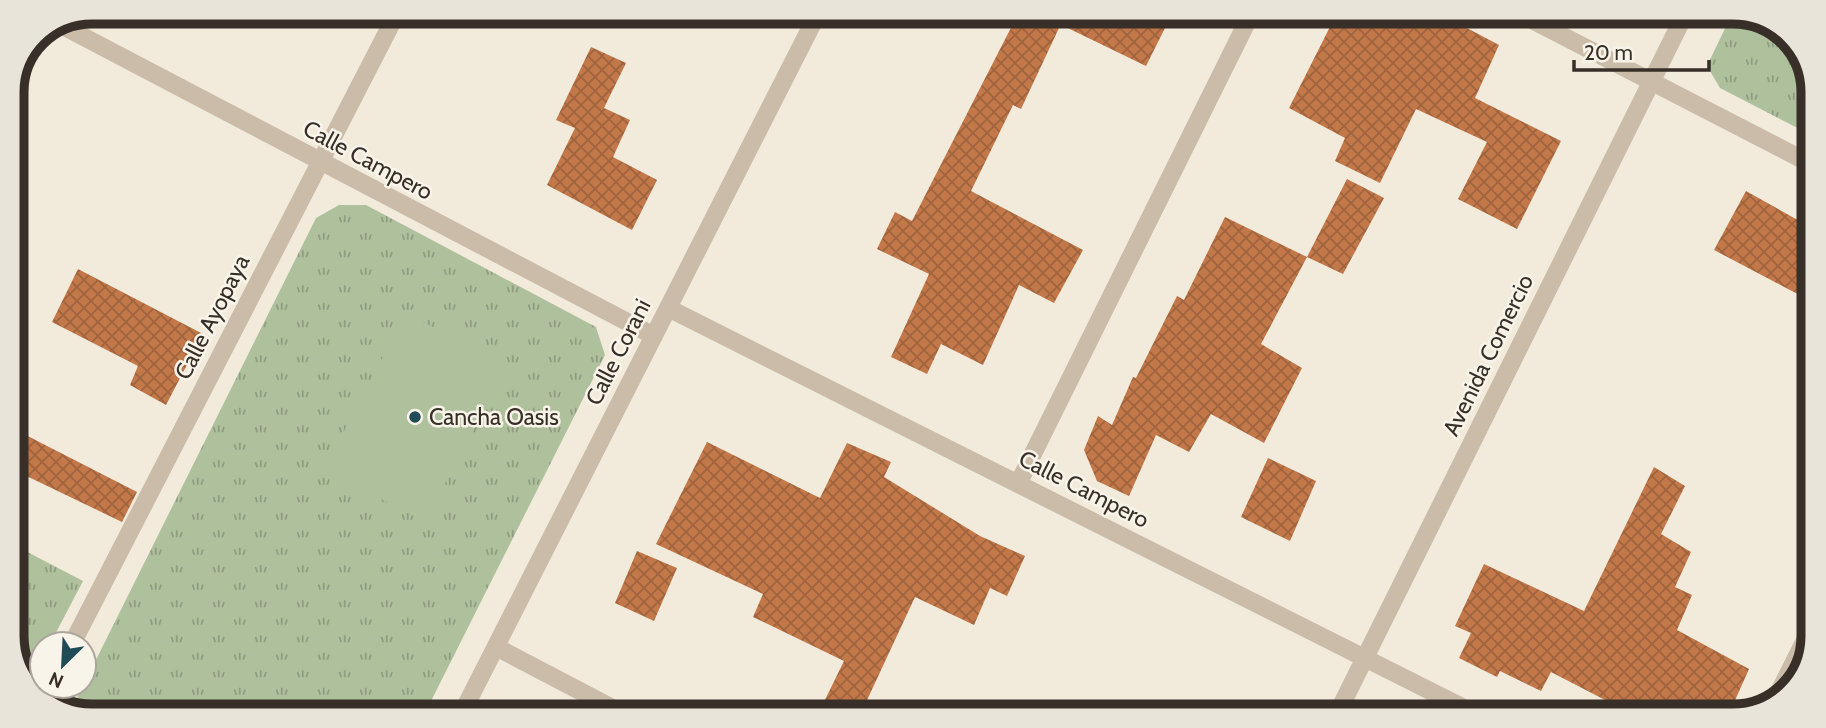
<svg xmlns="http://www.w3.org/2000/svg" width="1826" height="728" font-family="Cabin,sans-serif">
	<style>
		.grass { fill: url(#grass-tufts) }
		.garden { fill: #afc09d }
		.building { fill: url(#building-cross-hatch) }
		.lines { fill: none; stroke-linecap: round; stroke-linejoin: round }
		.minor { stroke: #cabca8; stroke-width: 18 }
		.tertiary { stroke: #cabca8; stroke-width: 18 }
		.poi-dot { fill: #1f4c57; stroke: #f9f4e9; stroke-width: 2.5 }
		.labels { text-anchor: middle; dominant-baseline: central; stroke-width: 5; stroke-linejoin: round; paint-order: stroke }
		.street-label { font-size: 23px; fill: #372f28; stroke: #f9f4e9 }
		.poi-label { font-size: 23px; fill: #372f28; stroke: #f9f4e9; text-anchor: start }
		.rim { fill: none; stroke: #372f28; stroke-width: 9 }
	</style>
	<defs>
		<pattern id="grass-tufts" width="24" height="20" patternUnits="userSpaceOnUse" patternTransform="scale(1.75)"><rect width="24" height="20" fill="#afc09d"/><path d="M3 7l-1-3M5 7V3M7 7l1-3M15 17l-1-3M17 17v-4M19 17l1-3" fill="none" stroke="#8f9c80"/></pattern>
		<pattern id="building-cross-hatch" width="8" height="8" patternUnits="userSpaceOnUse" patternTransform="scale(1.75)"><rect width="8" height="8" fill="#c37849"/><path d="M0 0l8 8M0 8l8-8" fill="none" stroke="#9f633d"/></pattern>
	</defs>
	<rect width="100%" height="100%" fill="#f2ebdc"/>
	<!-- grass -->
	<path class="grass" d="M1730 18H1764L1797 44 1814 87 1813 136 1720 88 1707 66Z
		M339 205H366L596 327 605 355 426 711 71 710 316 218Z
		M12 544 83 581 50 644H42V660L14 646 12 641Z"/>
	<!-- garden -->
	<path class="garden" d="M406 313 506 366 425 522 324 469Z"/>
	<!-- building -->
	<path class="building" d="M1017 16H1033L1059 28 1021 109 1013 105 971 191 1083 250 1054 303 1019 285 983 365 941 344 927 374 891 357 929 274 877 249 895 212 912 221Z
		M1043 16H1171L1146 66Z
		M1335 17H1446L1499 45 1475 98 1561 141 1517 229 1458 199 1487 142 1416 109 1380 183 1335 161 1345 138 1289 108Z
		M591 47 626 63 604 108 630 120 613 157 657 180 632 230 547 185 575 128 556 120Z
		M1347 179 1384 198 1343 274 1307 257Z
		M1746 191 1812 228 1811 301 1714 250Z
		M1225 217 1307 257 1261 344 1302 368 1264 443 1211 414 1189 452 1156 435 1129 496 1097 481 1084 450 1098 416 1112 425 1133 377 1136 378 1177 296 1184 300Z
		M78 269 203 334 166 405 130 385 138 366 52 322Z
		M12 428 137 492 122 522 12 469Z
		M707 442 820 498 847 443 891 462 884 477 980 536 1025 556 1007 596 990 588 974 625 915 597 861 713 819 712 844 661 753 617 763 594 656 544Z
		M1268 458 1316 481 1290 541 1241 517Z
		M1654 467 1685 486 1661 534 1691 552 1675 587 1692 595 1677 630 1749 669 1728 716 1634 715 1551 672 1541 691 1500 671 1497 677 1459 658 1471 633 1455 626 1484 564 1584 611Z
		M637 551 677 568 654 621 615 603Z"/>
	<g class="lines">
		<!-- minor -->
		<path class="minor" d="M1526 17 1813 165
			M61 25 654 336
			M668 308 1478 715
			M1018 484 1250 16
			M72 644 397 13
			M496 647 620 712
			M45 696 50 686
			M1773 704 1808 634
			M463 711 817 15"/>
		<!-- tertiary -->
		<path class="tertiary" d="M1337 714 1683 18"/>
	</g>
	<!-- markers -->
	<circle class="poi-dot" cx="415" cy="417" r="7"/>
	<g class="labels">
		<!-- street labels -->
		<g class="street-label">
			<text transform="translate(368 160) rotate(28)">Calle Campero</text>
			<text transform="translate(212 317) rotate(-63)">Calle Ayopaya</text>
			<text transform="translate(618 352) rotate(-63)">Calle Corani</text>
			<text transform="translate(1488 355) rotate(-64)">Avenida Comercio</text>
			<text transform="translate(1084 489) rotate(27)">Calle Campero</text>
		</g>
		<!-- poi labels -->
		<g class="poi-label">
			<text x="429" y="417">Cancha Oasis</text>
		</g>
	</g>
	<!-- crop -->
	<path d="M0 0H1826V728H0ZM92 24H1733A68 68 0 0 1 1801 92V636A68 68 0 0 1 1733 704H92A68 68 0 0 1 24 636V92A68 68 0 0 1 92 24Z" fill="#e9e4da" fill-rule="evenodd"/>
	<path class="rim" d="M92 24H1733A68 68 0 0 1 1801 92V636A68 68 0 0 1 1733 704H92A68 68 0 0 1 24 636V92A68 68 0 0 1 92 24Z"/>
	<!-- north arrow -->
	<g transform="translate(63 665) rotate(204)"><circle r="33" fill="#f9f4e9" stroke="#aba59c" stroke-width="2"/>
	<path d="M0-5L12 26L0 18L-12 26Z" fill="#1f4c57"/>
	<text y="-10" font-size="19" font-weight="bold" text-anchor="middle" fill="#372f28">N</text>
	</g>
	<!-- scale -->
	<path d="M1574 60v10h135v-10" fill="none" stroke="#372f28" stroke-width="3.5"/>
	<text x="1584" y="60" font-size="21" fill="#372f28" stroke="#f9f4e9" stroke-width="5" paint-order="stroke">20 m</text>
</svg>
